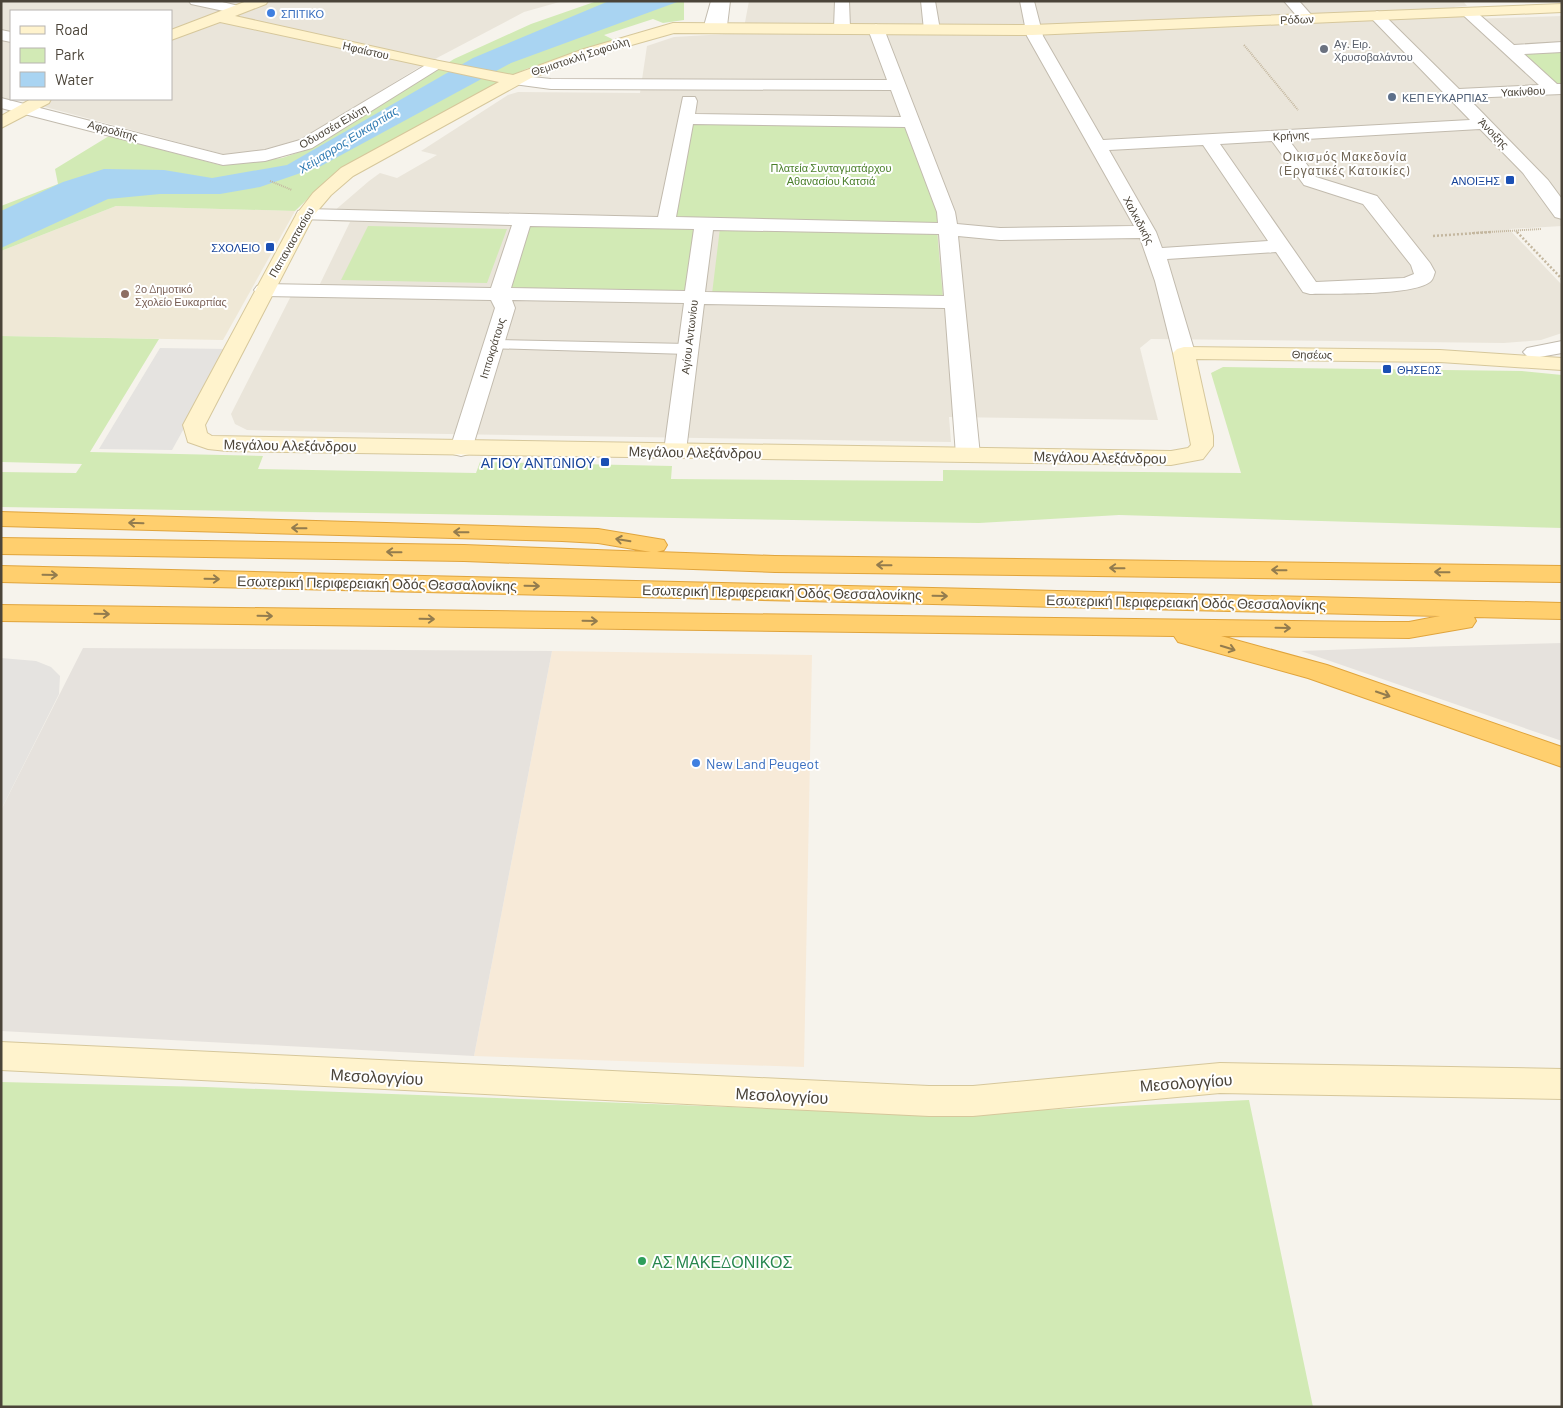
<svg xmlns="http://www.w3.org/2000/svg" width="1563" height="1408" font-family="Barlow,sans-serif">
	<style>
		.residential { fill: #eae5da; fill-rule: evenodd }
		.commercial { fill: #f7ead8 }
		.industrial { fill: #e6e2dd }
		.education { fill: #efe8d6 }
		.green { fill: #d2eab5 }
		.parking { fill: #e5e3e0 }
		.water { fill: #a9d4f2 }
		.lines { fill: none; stroke-linecap: round; stroke-linejoin: round }
		.lane-casing { stroke: #c2bbae; stroke-width: 2 }
		.street-casing { stroke: #c2bbae; stroke-width: 2 }
		.secondary-casing { stroke: #d6c79b; stroke-width: 2 }
		.highway-casing { stroke: #e0a43c; stroke-width: 2 }
		.path-far1 { stroke: #c4b79f; stroke-width: 2; stroke-dasharray: 1 1; stroke-linecap: butt }
		.path { stroke: #c4b79f; stroke-width: 2.5; stroke-dasharray: 2 2; stroke-linecap: butt }
		.lane { fill: #fff; fill-rule: evenodd }
		.street { fill: #fff; fill-rule: evenodd }
		.secondary { fill: #fff3cd; fill-rule: evenodd }
		.highway { fill: #ffcf6e; fill-rule: evenodd }
		.oneway { stroke: #937c4e }
		.shop-dot { fill: #3f7fe0; stroke: #fff; stroke-width: 2 }
		.worship-dot { fill: #6b7280; stroke: #fff; stroke-width: 2 }
		.service-dot { fill: #5c6f8a; stroke: #fff; stroke-width: 2 }
		.transit-dot { fill: #1a4fb4; stroke: #fff; stroke-width: 2 }
		.education-dot { fill: #8d6e63; stroke: #fff; stroke-width: 2 }
		.leisure-dot { fill: #2e9e5b; stroke: #fff; stroke-width: 2 }
		.labels { text-anchor: middle; dominant-baseline: central; stroke-width: 4; stroke-linejoin: round; paint-order: stroke }
		.far-shop-label { font-size: 11px; fill: #366cbe; stroke: #fff; text-anchor: start }
		.far-street-label { font-size: 11px; fill: #4b4439; stroke: #fff }
		.far-worship-label { font-size: 11px; fill: #5b616d; stroke: #fff; text-anchor: start }
		.far-service-label { font-size: 11px; fill: #4e5e75; stroke: #fff; text-anchor: start }
		.far-park-label { font-size: 11px; fill: #4a7f2a; stroke: #fff }
		.far-transit-label { font-size: 11px; fill: #164399; stroke: #fff; text-anchor: end }
		.far-education-label { font-size: 11px; fill: #785e54; stroke: #fff; text-anchor: start }
		.far-water-label { font-size: 12px; font-style: italic; fill: #2e7ab2; stroke: #fff }
		.far-neighbourhood-label { font-size: 12px; letter-spacing: 1px; fill: #6e6250; stroke: #fff }
		.street-label { font-size: 14px; fill: #4b4439; stroke: #fff }
		.transit-label { font-size: 14px; fill: #164399; stroke: #fff; text-anchor: end }
		.shop-label { font-size: 14px; fill: #366cbe; stroke: #fff; text-anchor: start }
		.near-street-label { font-size: 16px; fill: #4b4439; stroke: #fff }
		.near-leisure-label { font-size: 16px; fill: #27864d; stroke: #fff; text-anchor: start }
	</style>
	<rect width="100%" height="100%" fill="#f6f3ec"/>
	<!-- residential -->
	<path class="residential" d="M1 1H563L524 12 416 69 297 143 230 156 15 99 1 107ZM11 11H171V99H11Z
		M749 1H1463L1467 6 1454 7 1468 19 1562 16V226L1509 229 1562 285V333L1541 340 1504 343 1151 339 1140 348 1158 420 949 417 951 442 385 433 247 430 235 424 231 414 295 288H318L350 222 328 221 333 212 369 181 380 173 397 178 437 155 421 151 508 95 518 92 640 93 647 46 674 37 743 33Z"/>
	<!-- commercial -->
	<path class="commercial" d="M552 651 812 655 804 1067 474 1056Z"/>
	<!-- industrial -->
	<path class="industrial" d="M1562 643V741L1301 651 1383 648Z
		M83 648 552 651 474 1056 1 1031V810Z"/>
	<!-- education -->
	<path class="education" d="M116 206 295 211 223 340 1 336V251Z"/>
	<!-- green -->
	<path class="green" d="M597 1H684V20L663 23 653 19 604 35 614 40 526 69 495 84 324 183 295 211 116 206 1 251V206L58 184 55 169 109 136 220 165 282 158 303 151 329 138 454 59 531 24Z
		M1562 50V85H1556L1517 52Z
		M686 119 911 122 948 229 666 222Z
		M531 224 696 228 687 294 510 291Z
		M368 226 507 229 487 283 341 280Z
		M720 228 937 231 943 298 712 294Z
		M1 336 159 339 90 452 263 456 258 469 476 473 480 462 672 466 671 479 943 481V470L1241 473 1211 373 1223 367 1522 371 1562 375V528L1119 515 979 523 1 507V472L76 473 82 464 1 462Z
		M1 1082 206 1087 939 1115 1249 1100 1313 1407H1Z"/>
	<!-- parking -->
	<path class="parking" d="M160 348 228 349 172 450 99 449Z
		M1 658 36 661 51 667 60 676 59 694 1 810Z"/>
	<!-- water -->
	<path class="water" d="M609 1H680L511 63 321 166 260 187 220 194H160L108 199 1 248V211L63 182 104 169 164 170 212 178 287 165 473 58Z"/>
	<g class="lines">
		<!-- lane casing -->
		<g class="lane-casing">
			<path id="lane" d="M711 1H721L716 26 710 29 704 26Z
				M493 340 688 344 696 349 688 354 488 348 485 345 488 342Z"/>
		</g>
		<!-- street casing -->
		<g class="street-casing">
			<path id="street" d="M189 1H218L243 7 245 10 238 14 191 4Z
				M716 1H730L727 26 719 31 711 26Z
				M835 1H849L850 28 847 31H837L834 28Z
				M921 1H935L940 30 937 33H927L924 30Z
				M1020 1H1034L1043 36 1103 140 1470 120 1372 19 1369 16 1377 11 1382 13 1459 89 1539 85 1463 15 1460 12 1463 9H1473L1514 45 1562 42V52L1524 54 1557 84H1562V94L1468 98 1548 180 1562 199V219L1555 217 1523 173 1480 129 1289 140 1316 177 1377 196 1430 263 1435 272C1434 275 1433 280 1430 282 1411 296 1335 293 1310 294L1303 292 1276 252 1167 259 1195 353 1191 357 1184 359 1177 357 1173 353 1155 281 1140 238 1000 240 958 236 980 455 976 460 968 462 960 460 956 455 945 308 704 304 686 451 683 456 675 458 667 456 664 451 684 303 512 300 515 308 472 449 469 454 461 456 453 454 450 449 495 308 491 300 264 296 257 294 254 290 257 286 264 284 491 288 512 225 298 219 296 215 298 211 305 209 658 217 683 97H695L697 101 695 114 901 117 891 90 551 89 507 83 505 80 507 77 513 75 551 79 887 80 868 29 876 24 884 29 955 212 957 224 1000 228 1134 226 1027 36ZM693 124 905 127 937 212 938 223 676 217ZM1272 141 1304 185 1363 204 1411 265 1414 274 1404 278 1316 282 1220 144ZM1203 145 1268 241 1162 248 1156 232 1109 150ZM530 226 694 229 685 291 511 288ZM713 230 939 234 944 296 705 292Z
				M1284 1H1299L1315 19 1312 22H1302Z
				M1 30 11 32V42L1 40Z
				M434 60 440 62 442 65 440 68 312 148 265 161 223 165 1 108V98L223 155 265 150 300 140Z
				M1562 341V353L1534 358 1527 356 1523 352 1527 348Z"/>
		</g>
		<!-- secondary casing -->
		<g class="secondary-casing">
			<path id="secondary" d="M247 1H268L266 4 235 16 434 60 513 75 584 49 673 23 1032 25 1562 4V12L1032 35 674 33 596 55 531 78 353 176 331 195 314 215 205 425 207 433 212 436 1171 451 1188 448 1191 445 1173 353 1177 349 1184 347 1440 350 1562 358V370L1440 362 1196 359 1213 436V446L1203 459 1171 465 227 451 208 449 188 442 183 425 296 215 313 193 341 168 499 82 220 22 171 40V30Z
				M31 99H51L49 103 1 128V116Z
				M1 1042 929 1086H973L1220 1063 1562 1069V1099L1220 1093 973 1116H929L1 1070Z"/>
		</g>
		<!-- highway casing -->
		<g class="highway-casing">
			<path id="highway" d="M1 512 598 529 664 540 667 545 664 550 657 552 775 556 1562 566V582L775 572 464 561 1 554V538L464 545 651 552 598 543 562 541 1 526Z
				M1 566 1562 603V619L1474 617 1476 621 1472 627 1409 638 1221 636 1327 665 1562 747V767L1308 678 1178 642 1174 636 1 621V605L1381 622H1409L1440 616 1 582Z"/>
		</g>
		<!-- path-far1 -->
		<path class="path-far1" d="M1244 45 1298 110
			M270 181 292 190
			M1516 231 1518 233
			M1472 233 1541 229"/>
		<!-- path -->
		<path class="path" d="M1517 232 1562 279
			M1433 236 1491 232"/>
		<!-- lane -->
		<use href="#lane" class="lane"/>
		<!-- street -->
		<use href="#street" class="street"/>
		<!-- secondary -->
		<use href="#secondary" class="secondary"/>
		<!-- highway -->
		<use href="#highway" class="highway"/>
	</g>
	<!-- one-way arrows -->
	<defs><path id="oneway-shaft" d="M-6 0H5M1.5-3L5.5 0L1.5 3" fill="none" stroke-width="1.6" stroke-linecap="round" stroke-linejoin="round" transform="scale(1.25)"/></defs>
	<g class="oneway">
		<use href="#oneway-shaft" transform="translate(136 523) rotate(-178)"/>
		<use href="#oneway-shaft" transform="translate(299 528) rotate(-179)"/>
		<use href="#oneway-shaft" transform="translate(461 532) rotate(-179)"/>
		<use href="#oneway-shaft" transform="translate(623 540) rotate(-171)"/>
		<use href="#oneway-shaft" transform="translate(394 552) rotate(-179)"/>
		<use href="#oneway-shaft" transform="translate(884 565) rotate(-179)"/>
		<use href="#oneway-shaft" transform="translate(1117 568) rotate(-179)"/>
		<use href="#oneway-shaft" transform="translate(1279 570) rotate(-179)"/>
		<use href="#oneway-shaft" transform="translate(1442 572) rotate(-179)"/>
		<use href="#oneway-shaft" transform="translate(50 575) rotate(1)"/>
		<use href="#oneway-shaft" transform="translate(212 579) rotate(1)"/>
		<use href="#oneway-shaft" transform="translate(532 586) rotate(1)"/>
		<use href="#oneway-shaft" transform="translate(940 596) rotate(1)"/>
		<use href="#oneway-shaft" transform="translate(102 614) rotate(1)"/>
		<use href="#oneway-shaft" transform="translate(265 616) rotate(1)"/>
		<use href="#oneway-shaft" transform="translate(427 619) rotate(1)"/>
		<use href="#oneway-shaft" transform="translate(590 621) rotate(1)"/>
		<use href="#oneway-shaft" transform="translate(1283 628) rotate(1)"/>
		<use href="#oneway-shaft" transform="translate(1228 648) rotate(17)"/>
		<use href="#oneway-shaft" transform="translate(1383 694) rotate(19)"/>
	</g>
	<!-- markers -->
	<g class="shop-dot">
		<circle cx="271" cy="13" r="5"/>
		<circle cx="696" cy="763" r="5"/>
	</g>
	<circle class="worship-dot" cx="1324" cy="49" r="5"/>
	<circle class="service-dot" cx="1392" cy="97" r="5"/>
	<g class="transit-dot">
		<rect x="1505" y="175" width="10" height="10" rx="2.5"/>
		<rect x="265" y="242" width="10" height="10" rx="2.5"/>
		<rect x="1382" y="364" width="10" height="10" rx="2.5"/>
		<rect x="600" y="457" width="10" height="10" rx="2.5"/>
	</g>
	<circle class="education-dot" cx="125" cy="294" r="5"/>
	<circle class="leisure-dot" cx="642" cy="1261" r="5"/>
	<g class="labels">
		<!-- far-shop labels -->
		<g class="far-shop-label">
			<text x="281" y="13">ΣΠΙΤΙΚΟ</text>
		</g>
		<!-- far-street labels -->
		<g class="far-street-label">
			<text transform="translate(1297 19) rotate(-2)">Ρόδων</text>
			<text transform="translate(366 50) rotate(13)">Ηφαίστου</text>
			<text transform="translate(580 56) rotate(-18)">Θεμιστοκλή Σοφούλη</text>
			<text transform="translate(1523 91) rotate(-3)">Υακίνθου</text>
			<text transform="translate(333 126) rotate(-30)">Οδυσσέα Ελύτη</text>
			<text transform="translate(113 130) rotate(15)">Αφροδίτης</text>
			<text transform="translate(1494 133) rotate(45)">Άνοιξης</text>
			<text transform="translate(1291 135) rotate(-3)">Κρήνης</text>
			<text transform="translate(1139 220) rotate(62)">Χαλκιδικής</text>
			<text transform="translate(291 242) rotate(-60)">Παπαναστασίου</text>
			<text transform="translate(689 337) rotate(-83)">Αγίου Αντωνίου</text>
			<text transform="translate(492 348) rotate(-73)">Ιπποκράτους</text>
			<text transform="translate(1312 354) rotate(1)">Θησέως</text>
		</g>
		<!-- far-worship labels -->
		<g class="far-worship-label">
			<text x="1334" y="43">Αγ. Ειρ.<tspan x="1334" dy="13">Χρυσοβαλάντου</tspan></text>
		</g>
		<!-- far-service labels -->
		<g class="far-service-label">
			<text x="1402" y="97">ΚΕΠ ΕΥΚΑΡΠΙΑΣ</text>
		</g>
		<!-- far-park labels -->
		<g class="far-park-label">
			<text x="831" y="167">Πλατεία Συνταγματάρχου<tspan x="831" dy="13">Αθανασίου Κατσιά</tspan></text>
		</g>
		<!-- far-transit labels -->
		<g class="far-transit-label">
			<text x="1500" y="180">ΑΝΟΙΞΗΣ</text>
			<text x="260" y="247">ΣΧΟΛΕΙΟ</text>
			<text x="1397" y="369" text-anchor="start">ΘΗΣΕΩΣ</text>
		</g>
		<!-- far-education labels -->
		<g class="far-education-label">
			<text x="135" y="288">2ο Δημοτικό<tspan x="135" dy="13">Σχολείο Ευκαρπίας</tspan></text>
		</g>
		<!-- far-water labels -->
		<g class="far-water-label">
			<text transform="translate(348 139) rotate(-32)">Χείμαρρος Ευκαρπίας</text>
		</g>
		<!-- far-neighbourhood labels -->
		<g class="far-neighbourhood-label">
			<text x="1345" y="156">Οικισμός Μακεδονία<tspan x="1345" dy="14">(Εργατικές Κατοικίες)</tspan></text>
		</g>
		<!-- street labels -->
		<g class="street-label">
			<text transform="translate(290 445) rotate(1)">Μεγάλου Αλεξάνδρου</text>
			<text transform="translate(695 452) rotate(1)">Μεγάλου Αλεξάνδρου</text>
			<text transform="translate(1100 457) rotate(1)">Μεγάλου Αλεξάνδρου</text>
			<text transform="translate(377 583) rotate(1)">Εσωτερική Περιφερειακή Οδός Θεσσαλονίκης</text>
			<text transform="translate(782 592) rotate(1)">Εσωτερική Περιφερειακή Οδός Θεσσαλονίκης</text>
			<text transform="translate(1186 602) rotate(1)">Εσωτερική Περιφερειακή Οδός Θεσσαλονίκης</text>
		</g>
		<!-- transit labels -->
		<g class="transit-label">
			<text x="595" y="462">ΑΓΙΟΥ ΑΝΤΩΝΙΟΥ</text>
		</g>
		<!-- shop labels -->
		<g class="shop-label">
			<text x="706" y="763">New Land Peugeot</text>
		</g>
		<!-- near-street labels -->
		<g class="near-street-label">
			<text transform="translate(377 1076) rotate(3)">Μεσολογγίου</text>
			<text transform="translate(1186 1082) rotate(-4)">Μεσολογγίου</text>
			<text transform="translate(782 1095) rotate(3)">Μεσολογγίου</text>
		</g>
		<!-- near-leisure labels -->
		<g class="near-leisure-label">
			<text x="652" y="1261">ΑΣ ΜΑΚΕΔΟΝΙΚΟΣ</text>
		</g>
	</g>
	<!-- border -->
	<rect width="1563" height="1408" fill="none" stroke="#4b4439" stroke-width="5"/>
	<!-- legend -->
	<rect x="10" y="10" width="162" height="90" fill="#ffffff" stroke="#b7b4b0"/>
	<rect x="20" y="26" width="25" height="8" fill="#fff3cd" stroke="#b7b4b0"/>
	<text x="55" y="35" font-size="15" fill="#4b4439">Road</text>
	<rect x="20" y="48" width="25" height="15" fill="#d2eab5" stroke="#b7b4b0"/>
	<text x="55" y="60" font-size="15" fill="#4b4439">Park</text>
	<rect x="20" y="72" width="25" height="15" fill="#a9d4f2" stroke="#b7b4b0"/>
	<text x="55" y="85" font-size="15" fill="#4b4439">Water</text>
</svg>
